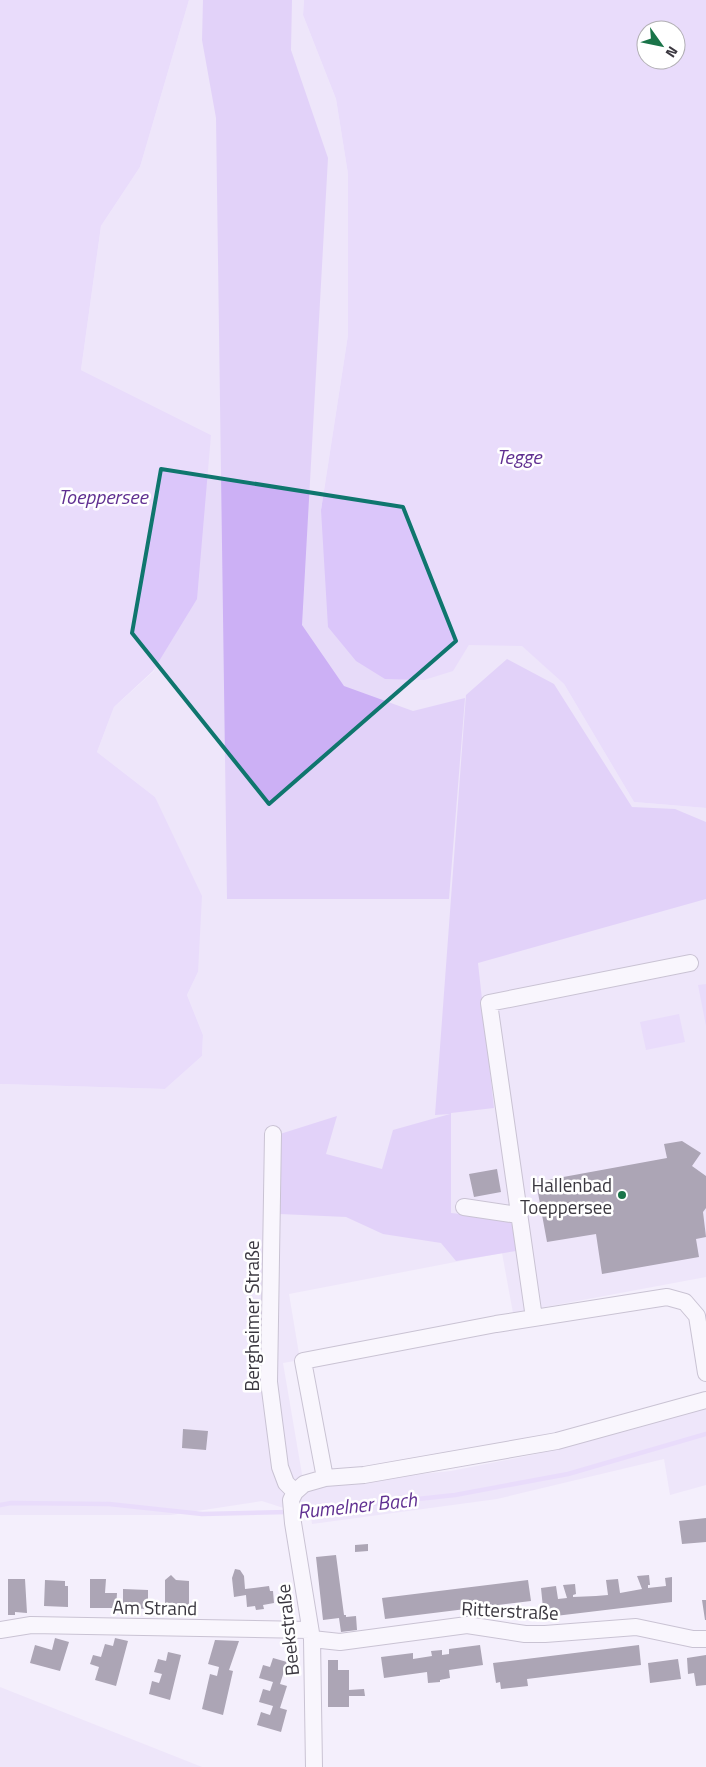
<svg xmlns="http://www.w3.org/2000/svg" width="706" height="1767" font-family="'Titillium Web',sans-serif">
	<style>
		.green { fill: #e7dbf9 }
		.forest { fill: #ccb0f5 }
		.water { fill: #dbc6fa; fill-rule: evenodd }
		.lines { fill: none; stroke-linecap: round; stroke-linejoin: round }
		.stream { stroke: #dbc6fa; stroke-width: 4.5 }
		.building { fill: #544c5f }
		.minor-casing { stroke: #968ea3; stroke-width: 18 }
		.minor { stroke: #fff; stroke-width: 16 }
		.marked { fill: none; stroke: #0f766e; stroke-width: 4; stroke-linejoin: round }
		.poi-dot { fill: #1a7449; stroke: #fff; stroke-width: 2 }
		.labels { text-anchor: middle; dominant-baseline: central; stroke-width: 5; stroke-linejoin: round; paint-order: stroke }
		.poi-label { font-size: 19px; fill: #3b3840; stroke: #fff; text-anchor: end }
		.street-label { font-size: 19px; fill: #3b3840; stroke: #fff }
		.water-label { font-size: 20px; font-style: italic; fill: #603091; stroke: #fff }
	</style>
	<rect width="100%" height="100%" fill="#f4effc"/>
	<!-- green -->
	<path class="green" d="M189 0H304L303 15 336 99 348 174V335L321 510 452 671 469 645H522L564 684 634 802 706 808V1277L513 1313 502 1253 289 1294 300 1360 283 1363 304 1486 451 1471 532 1455 634 1429 706 1407V1485L670 1495 664 1459 497 1499 312 1524 311 1517 262 1501 171 1515H0V1084L165 1089 202 1056 203 1035 187 995 198 972 155 797 97 752 114 707 154 671 211 435 81 370 101 226 140 167Z
		M0 1687 202 1767H0Z"/>
	<!-- forest -->
	<path class="forest" d="M203 0H292L291 50 328 158 302 625 344 686 413 711 465 698 449 899H227L216 118 202 40Z
		M507 659 554 684 632 807 675 809 706 822V899L478 963 494 1108 451 1113V1213L511 1219 516 1251 456 1261 441 1243 383 1234 346 1217 280 1214V1134L337 1116 326 1154 382 1169 393 1130 450 1114 435 1115 466 695Z"/>
	<!-- water -->
	<path class="water" d="M0 0H189L140 167 101 226 81 370 211 435 197 599 153 671 114 707 97 752 155 797 202 896 198 972 187 995 203 1035 202 1056 165 1089 0 1084Z
		M304 0H706V808L634 802 564 684 522 646 469 645 453 671 424 680 385 679 356 661 328 627 321 510 348 335V174L336 99 303 15ZM646 30H676V60H646Z
		M706 984V1026L698 985Z
		M679 1014 685 1042 646 1050 640 1022Z"/>
	<g class="lines">
		<!-- stream -->
		<path class="stream" d="M0 1505 11 1503 109 1504 202 1514 288 1512
			M296 1512 455 1495 568 1474 706 1434"/>
	</g>
	<!-- building -->
	<path class="building" d="M682 1141 701 1153 692 1166 706 1176V1208L703 1212 706 1237 696 1239 699 1257 602 1274 596 1234 547 1242 536 1182 667 1158 664 1144Z
		M497 1169 501 1192 474 1197 469 1174Z
		M183 1429 208 1431 206 1450 182 1448Z
		M706 1518V1542L682 1544 679 1521Z
		M368 1544V1551L355 1552V1545Z
		M336 1555 344 1615H346V1617L356 1616 357 1630 341 1632 339 1618 323 1620 316 1557Z
		M235 1569 240 1570 244 1576 245 1589 269 1586 270 1591H273L274 1603 263 1605 264 1609 256 1610 255 1606 247 1607 246 1595 234 1597 232 1578Z
		M171 1575 176 1580 189 1581V1608L165 1609V1580Z
		M649 1575 650 1585H648V1588L666 1586 665 1578 672 1577V1602L547 1617 546 1608H543L541 1588 556 1586 558 1599 567 1598 563 1585 575 1584 576 1594 573 1595V1597L596 1596 608 1595 606 1580 618 1579 620 1593 642 1589 637 1576Z
		M8 1579H25L27 1613 15 1612V1615H8Z
		M90 1579H106L105 1593H117L116 1608H90Z
		M45 1580 65 1581V1586H68V1607L44 1606Z
		M528 1580 531 1601 385 1619 382 1598Z
		M123 1589 148 1590V1609L123 1608Z
		M702 1600H706V1620H705Z
		M55 1638 69 1642 60 1671 30 1663 35 1645 52 1650Z
		M115 1638 128 1641 116 1686 95 1680 99 1667 90 1664 93 1655 101 1657 105 1644 113 1646Z
		M215 1640 239 1641 229 1670 233 1671 223 1715 202 1709 210 1674 217 1676 219 1667 208 1664Z
		M480 1645 483 1665 449 1670 450 1678 440 1680V1682L428 1683 427 1672 384 1678 381 1657 413 1653V1659L432 1656 431 1651 442 1650V1655L449 1654V1649Z
		M639 1645 641 1665 527 1679 528 1686 501 1689 500 1682 496 1683 493 1663Z
		M168 1652 181 1655 170 1700 149 1694 152 1681 159 1683 162 1674 154 1672 158 1659 166 1661Z
		M706 1655V1685L696 1686 694 1673 688 1674 687 1658Z
		M273 1658 287 1662 280 1684 287 1686 280 1708 287 1710 281 1732 257 1725 261 1712 270 1715 273 1706 259 1702 263 1689 270 1691 273 1682 259 1678 263 1665 270 1667Z
		M678 1659 681 1679 650 1683 648 1663Z
		M328 1660H338V1670H349V1690L364 1689 365 1696H349V1707H328Z"/>
	<g class="lines">
		<!-- minor casing -->
		<g class="minor-casing">
			<path id="minor" d="M273 1134 269 1382 280 1467 286 1483 295 1492
				M464 1207 518 1215
				M534 1318 489 1003 690 963
				M325 1478 303 1361 496 1324 667 1297 685 1302 697 1316 706 1373
				M0 1630 31 1625 310 1630
				M312 1639 340 1642 467 1625 525 1634H545L636 1627 693 1639H706
				M314 1767 312 1639 293 1523 291 1500 295 1492 304 1484 325 1478 364 1475 557 1441 706 1400"/>
		</g>
		<!-- minor -->
		<use href="#minor" class="minor"/>
	</g>
	<!-- marked area -->
	<path d="M0 0H706V1767H0ZM161 469 403 507 456 641 269 804 132 633Z" fill="#f4effc" fill-opacity=".55" fill-rule="evenodd"/>
	<path class="marked" d="M161 469 403 507 456 641 269 804 132 633Z"/>
	<!-- markers -->
	<circle class="poi-dot" cx="622" cy="1195" r="5"/>
	<g class="labels">
		<!-- poi labels -->
		<g class="poi-label">
			<text x="612" y="1184">Hallenbad<tspan x="612" dy="22">Toeppersee</tspan></text>
		</g>
		<!-- street labels -->
		<g class="street-label">
			<text transform="translate(251 1316) rotate(-90)">Bergheimer Straße</text>
			<text transform="translate(155 1607) rotate(1)">Am Strand</text>
			<text transform="translate(510 1610) rotate(3)">Ritterstraße</text>
			<text transform="translate(287 1630) rotate(-96)">Beekstraße</text>
		</g>
		<!-- water labels -->
		<g class="water-label">
			<text x="519" y="456">Tegge</text>
			<text x="103" y="496">Toeppersee</text>
			<text transform="translate(357 1505) rotate(-6)">Rumelner Bach</text>
		</g>
	</g>
	<!-- north arrow -->
	<g transform="translate(661 45) rotate(123)"><circle r="24" fill="#ffffff" stroke="#b1afb3"/>
	<path d="M0-4L9 19L0 12L-9 19Z" fill="#1a7449"/>
	<text y="-8" font-size="14" font-weight="bold" text-anchor="middle" fill="#3b3840">N</text>
	</g>
</svg>
